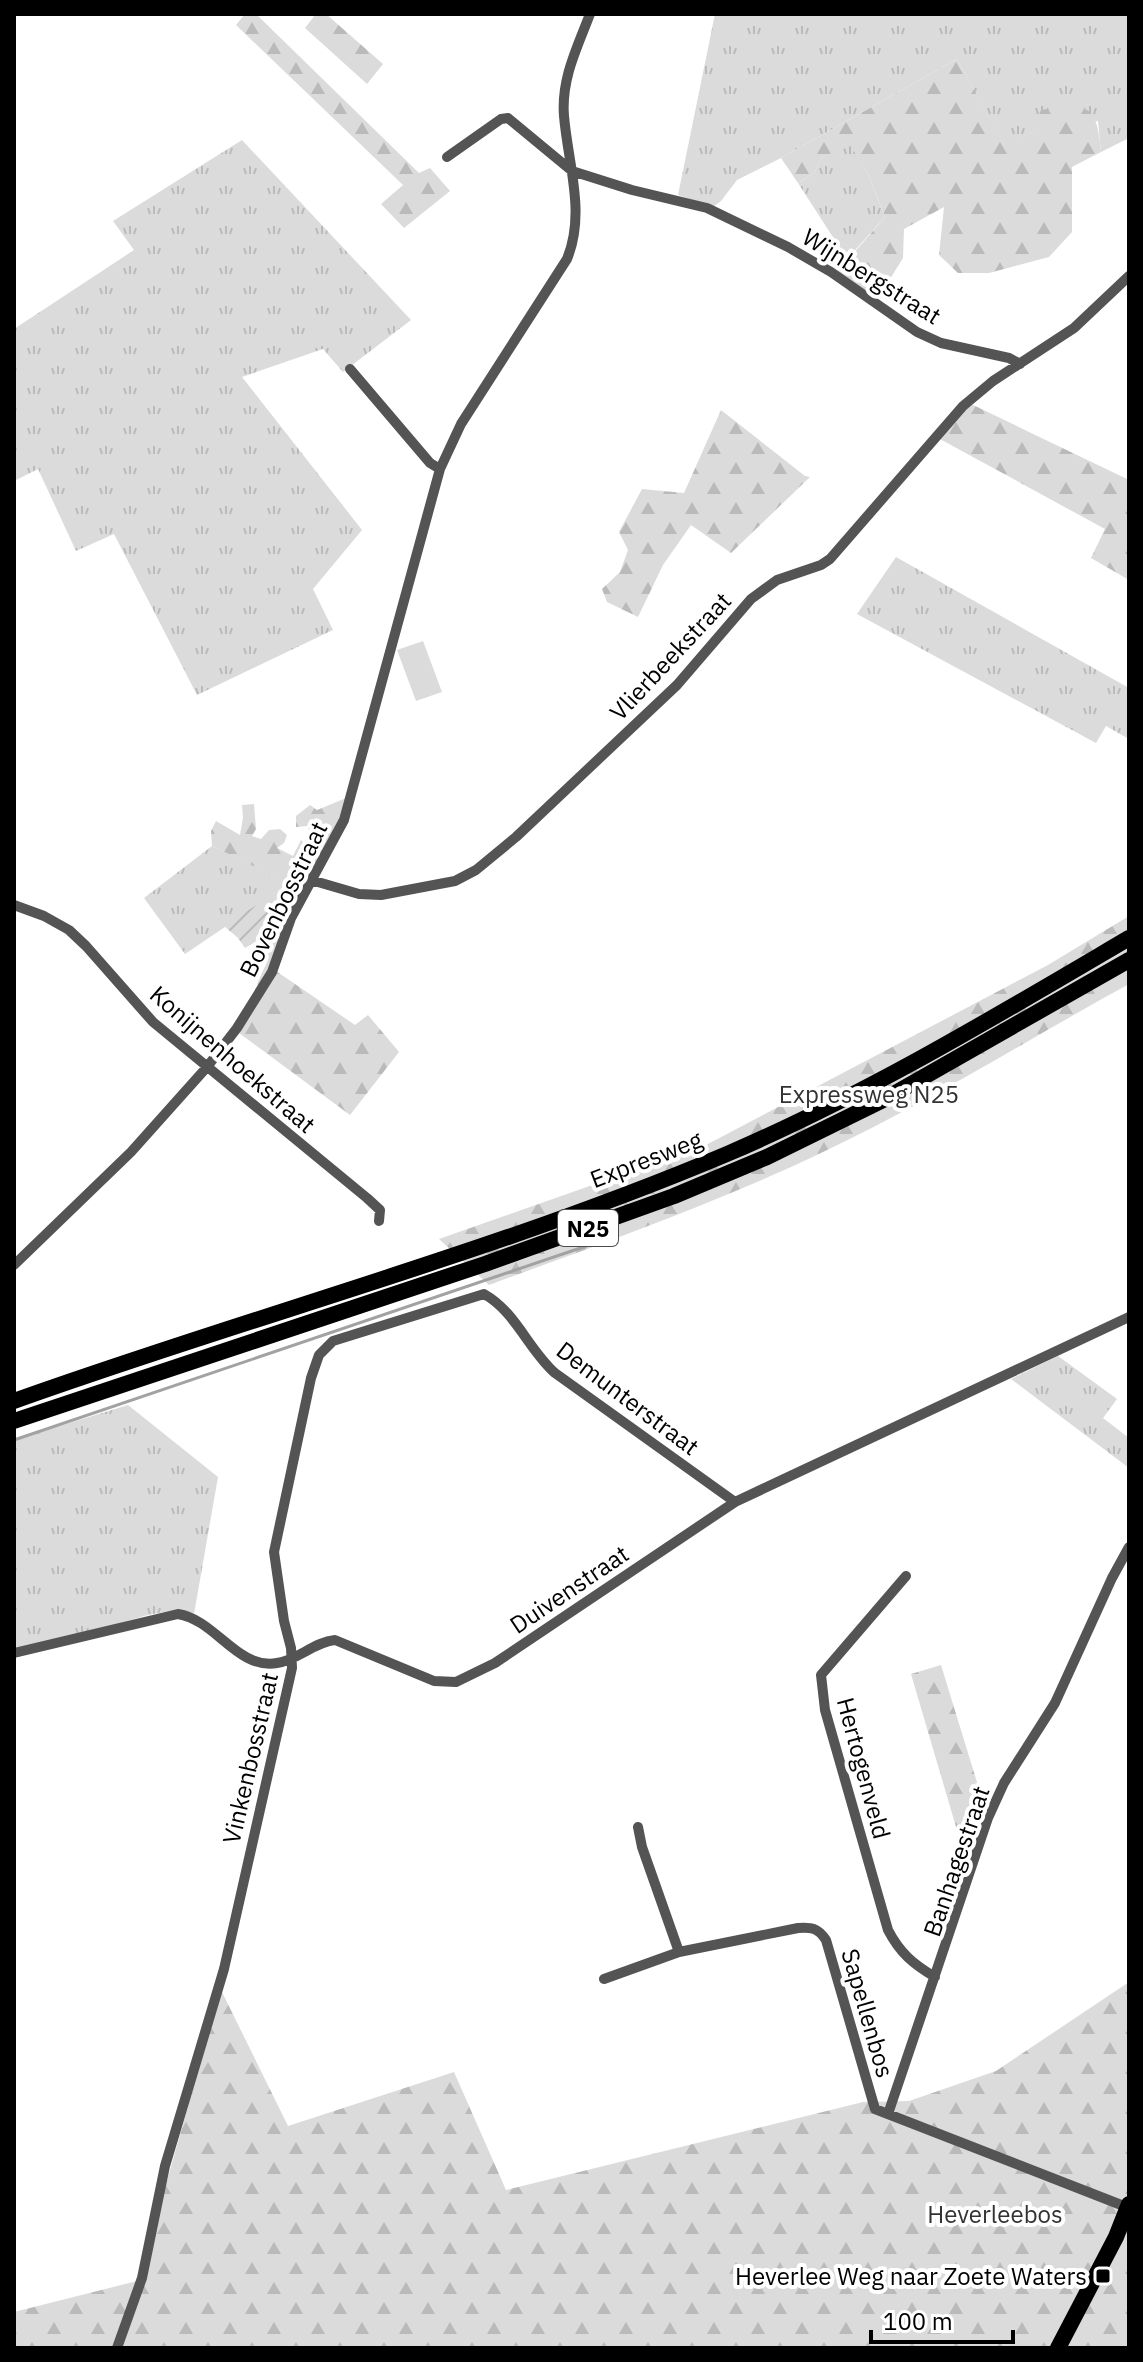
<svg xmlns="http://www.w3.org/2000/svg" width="1143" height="2362" font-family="'IBM Plex Sans',sans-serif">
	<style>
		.grass { fill: url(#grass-tufts) }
		.forest { fill: url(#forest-firs) }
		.garden { fill: url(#garden-furrows) }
		.pitch { fill: #dbdbdb }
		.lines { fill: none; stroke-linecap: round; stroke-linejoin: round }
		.stream { stroke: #a2a2a2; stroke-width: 3 }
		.minor { stroke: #545454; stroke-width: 10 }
		.primary { stroke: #000; stroke-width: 16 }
		.trunk { stroke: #000; stroke-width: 16 }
		.poi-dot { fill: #000; stroke: #fff; stroke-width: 3 }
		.labels { text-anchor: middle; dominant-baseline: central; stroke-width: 8; stroke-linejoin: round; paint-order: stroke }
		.shield { fill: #fff; stroke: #4c4c4c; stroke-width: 2 }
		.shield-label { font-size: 22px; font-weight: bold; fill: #000 }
		.street-label { font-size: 24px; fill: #000; stroke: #fff }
		.park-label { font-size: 24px; fill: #323232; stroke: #fff }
		.poi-label { font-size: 24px; fill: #000; stroke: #fff; text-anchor: end }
	</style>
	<defs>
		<pattern id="grass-tufts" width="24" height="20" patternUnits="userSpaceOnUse" patternTransform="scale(2)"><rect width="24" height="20" fill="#dbdbdb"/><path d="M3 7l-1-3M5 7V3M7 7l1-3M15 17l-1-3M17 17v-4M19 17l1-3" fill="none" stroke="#bababa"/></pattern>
		<pattern id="forest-firs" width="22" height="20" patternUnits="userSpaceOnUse" patternTransform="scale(2)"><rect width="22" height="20" fill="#dbdbdb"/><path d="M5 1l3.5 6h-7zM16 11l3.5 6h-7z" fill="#bababa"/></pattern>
		<pattern id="garden-furrows" width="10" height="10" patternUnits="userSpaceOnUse" patternTransform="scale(2)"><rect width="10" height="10" fill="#dbdbdb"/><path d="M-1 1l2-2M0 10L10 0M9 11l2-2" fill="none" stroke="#bababa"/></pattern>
	</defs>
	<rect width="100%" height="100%" fill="#fff"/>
	<!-- grass -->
	<path class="grass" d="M715 14H1129V138L1101 152 1098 121 1033 132 1004 145 957 59 781 158 737 180 721 201 713 207 678 195Z
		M242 140 411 320 343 372 323 349 242 377 362 530 313 589 333 630 197 695 114 534 76 551 38 469 14 481V329L134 250 113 221Z
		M851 145 868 174 885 217 847 259 798 183 814 173 822 157Z
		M896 557 1129 688V739L1106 726 1096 743 857 614Z
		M212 846 290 883 185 954 144 898Z
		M1058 1356 1117 1399 1103 1418 1129 1438V1468L1011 1379Z
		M128 1405 218 1477 194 1614C169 1602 103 1630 77 1637 56 1642 35 1646 14 1650V1440Z"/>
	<!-- forest -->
	<path class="forest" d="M245 14H256L419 173 430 168 450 191 404 228 381 204 403 185 236 25Z
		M316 14H326L383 64 367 84 305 28Z
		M957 59 1004 144 1033 132 1041 110C1088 102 1097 104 1101 152L1072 167V232L1049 257 989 273H958L939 255 944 207 904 229 903 258 877 300 838 271 885 217 868 174 851 146 822 157 814 173 798 183 781 158Z
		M971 404 1127 479 1129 477V580L1091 558 1105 529 938 438Z
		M721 410 805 476 810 477 731 553 691 525 663 565 638 617 607 602 602 589 620 572 628 550 619 532 642 489 684 493Z
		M351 796 291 918 276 971 355 1025 368 1015 399 1052 350 1115 239 1033 261 989 257 984 267 962 260 950 275 940 272 930 282 926 292 900 284 887 289 883 212 846 211 831 216 821 240 835 243 818 242 805 254 804 256 829 252 836 261 839 269 830 280 829 287 835 284 843 277 848 293 856 301 840 312 849 316 845 310 836 308 826 296 827V816L310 805 317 810Z
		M1129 916V984C1027 1040 927 1103 821 1153 714 1204 600 1244 489 1285L439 1239 706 1145 1048 965Z
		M941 1665 988 1818 969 1871 911 1674Z
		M1129 1982V2348H14V2312L145 2279 165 2188 221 1990 288 2126 454 2072 506 2190 863 2102 909 2101 996 2071Z"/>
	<!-- garden -->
	<path class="garden" d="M284 887 292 900 282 926 245 948 238 938 224 926Z"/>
	<!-- pitch -->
	<path class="pitch" d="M423 641 442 692 416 701 397 650Z"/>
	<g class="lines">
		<!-- stream -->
		<path class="stream" d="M14 1440 604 1240"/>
		<!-- minor -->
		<path class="minor" d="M447 157 501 119 508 118 572 171 632 190 707 208 788 247 831 272 917 332 941 343 1009 358 1020 364
			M350 369 430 463 440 469
			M311 880 359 894 381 895 455 881 476 870 516 837 677 685 751 599 777 580 821 565 830 559 963 406 993 381 1074 328 1129 276
			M14 905 44 916 69 930 86 946 153 1022 367 1198 380 1210 379 1221
			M14 1265 131 1152 207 1067 237 1028 272 972 291 918 344 820 440 469 461 424 567 259C586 213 568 164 564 116 561 79 577 48 590 14
			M906 1576 821 1675 825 1710 888 1930C900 1953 913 1964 935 1977
			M14 1653 178 1614C216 1620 237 1670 277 1663 298 1660 314 1642 335 1640L434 1681 456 1682 495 1663 735 1502 1129 1317
			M638 1827 642 1847 679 1952
			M604 1979 679 1952 798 1928C812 1927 818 1928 826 1940L875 2109 1129 2208
			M888 2114 988 1818 1004 1783 1055 1703 1112 1578 1129 1547
			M117 2348 142 2278 165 2166 224 1969 292 1668 291 1648 284 1621 274 1552 311 1378 319 1355 333 1341 484 1294C516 1312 528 1349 555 1373L735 1502"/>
		<!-- primary -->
		<path class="primary" d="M1058 2348 1116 2237 1129 2204"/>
		<!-- trunk -->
		<path class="trunk" d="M14 1401C251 1316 495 1252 727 1154 867 1094 998 1015 1129 938
			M14 1421 485 1264 674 1196 767 1157 885 1099 1129 960"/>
	</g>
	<!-- markers -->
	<rect class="poi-dot" x="1095" y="2268" width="16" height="16" rx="4"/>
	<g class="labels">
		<!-- shield labels -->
		<rect class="shield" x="558" y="1210" width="60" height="36" rx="6"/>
		<g class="shield-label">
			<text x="588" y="1228">N25</text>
		</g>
		<!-- street labels -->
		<g class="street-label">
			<text transform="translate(872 276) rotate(32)">Wijnbergstraat</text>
			<text transform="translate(670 656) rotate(-47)">Vlierbeekstraat</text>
			<text transform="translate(283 899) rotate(-64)">Bovenbosstraat</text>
			<text transform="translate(233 1059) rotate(41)">Konijnenhoekstraat</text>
			<text transform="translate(646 1159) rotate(-21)">Expresweg</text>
			<text transform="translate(628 1398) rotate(37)">Demunterstraat</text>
			<text transform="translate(569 1589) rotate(-34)">Duivenstraat</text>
			<text transform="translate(250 1758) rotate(-77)">Vinkenbosstraat</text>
			<text transform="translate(864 1768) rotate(75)">Hertogenveld</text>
			<text transform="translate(956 1861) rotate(-71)">Banhagestraat</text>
			<text transform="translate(868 2013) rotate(74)">Sapellenbos</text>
		</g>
		<!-- park labels -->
		<g class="park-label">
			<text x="869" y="1094">Expressweg N25</text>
			<text x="995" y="2214">Heverleebos</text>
		</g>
		<!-- poi labels -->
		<g class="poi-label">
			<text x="1087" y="2276">Heverlee Weg naar Zoete Waters</text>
		</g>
	</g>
	<!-- border -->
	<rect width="1143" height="2362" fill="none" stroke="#000000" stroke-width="32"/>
	<!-- scale -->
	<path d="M871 2330v12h142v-12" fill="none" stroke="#000000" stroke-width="4"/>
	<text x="883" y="2330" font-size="24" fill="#000000" stroke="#ffffff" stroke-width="6" paint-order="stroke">100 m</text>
</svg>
